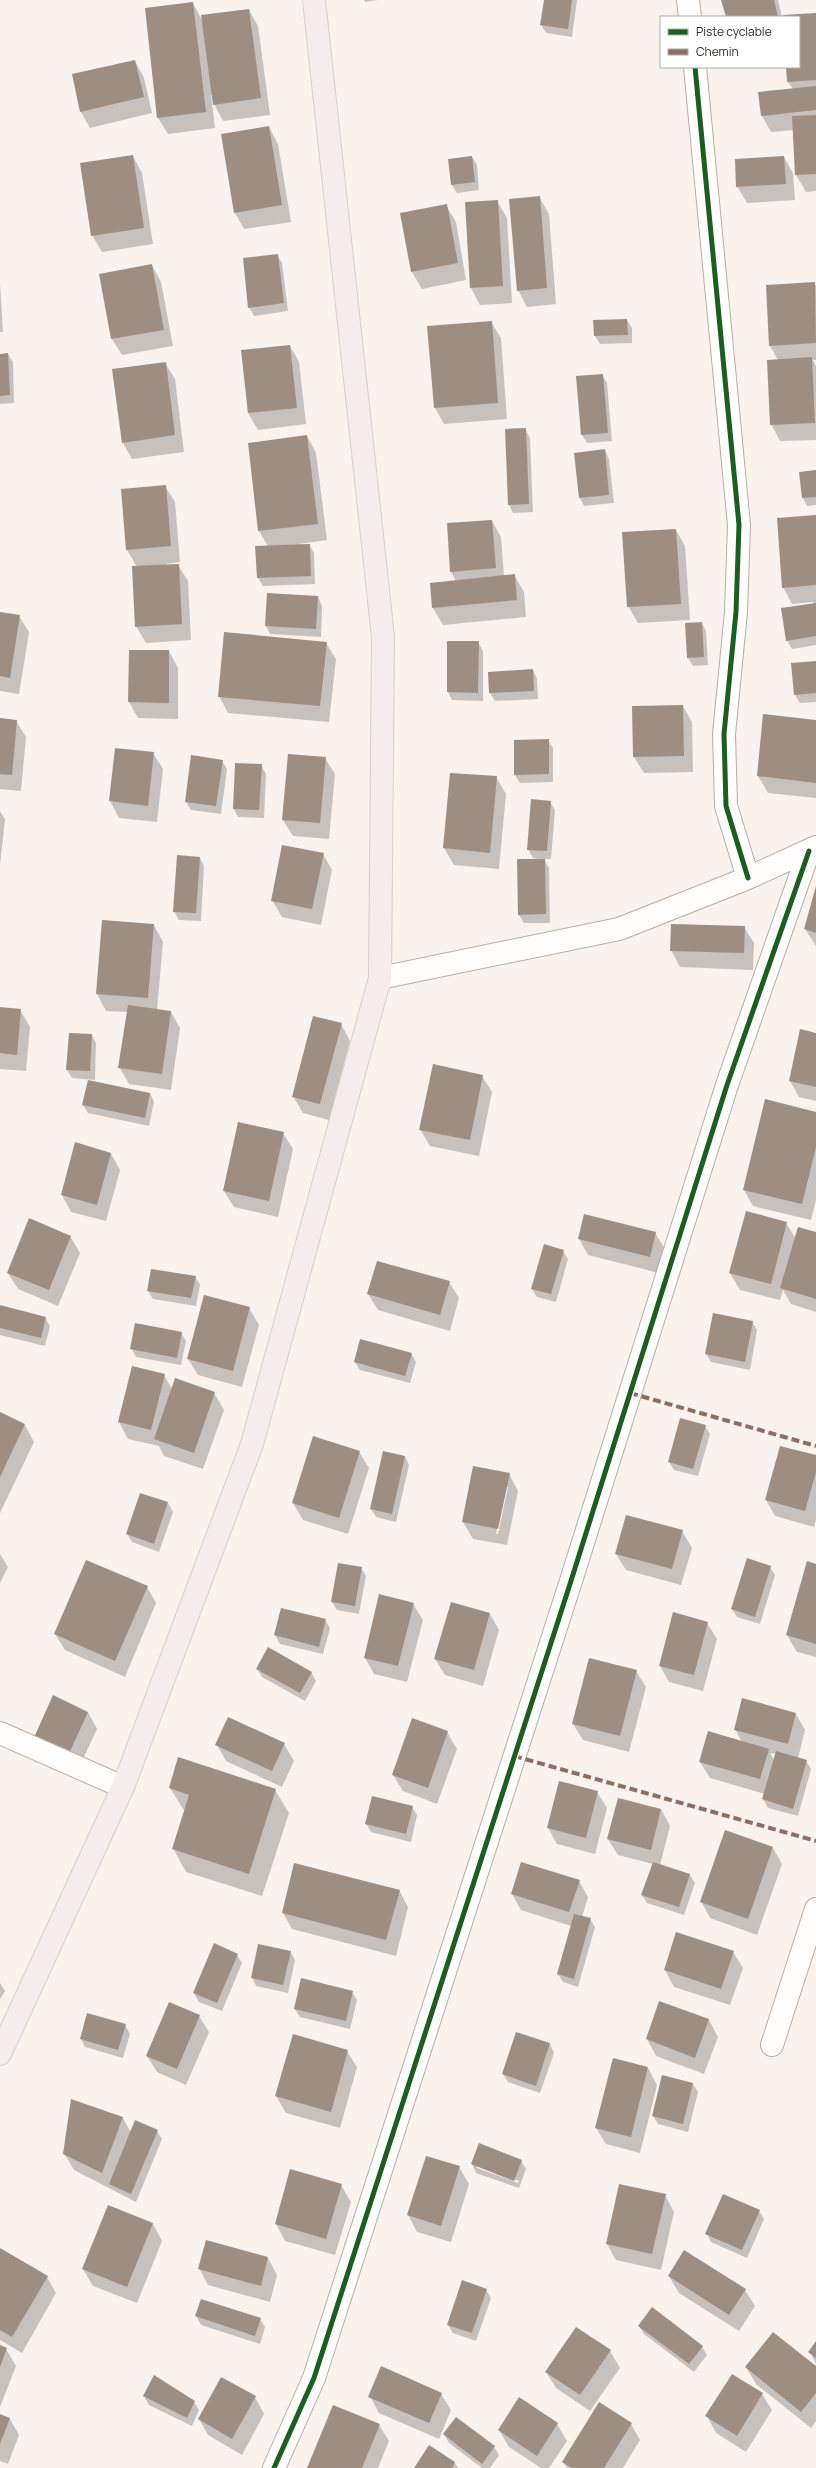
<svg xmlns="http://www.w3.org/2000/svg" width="816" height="2468" font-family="Manrope,sans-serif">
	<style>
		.shadow { fill: #0003; fill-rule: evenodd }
		.building { fill: #9d8e81 }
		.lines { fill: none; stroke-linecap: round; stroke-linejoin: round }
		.minor-casing { stroke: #b5aea9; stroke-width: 24 }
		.major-casing { stroke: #d4d0cd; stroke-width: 24 }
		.minor { stroke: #fefdfc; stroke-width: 22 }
		.major { stroke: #f5eced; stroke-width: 22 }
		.quiet { stroke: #8d6e63; stroke-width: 4; stroke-dasharray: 8 4; stroke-linecap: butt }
		.cycleway-casing { stroke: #fff; stroke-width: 8 }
		.cycleway { stroke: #1b5e20; stroke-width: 5 }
	</style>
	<rect width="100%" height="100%" fill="#f9f2ed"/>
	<!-- shadow -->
	<path class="shadow" d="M364 0H378L365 2Z
		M545 0H577L572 37 546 33 541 25Z
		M722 0H778L782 17H727Z
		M193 3 203 22 249 10 258 26 270 115 223 121 214 104 213 94 211 95 215 128 168 134 158 118 146 9Z
		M816 14V191L806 192 796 175 794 130 771 132 762 116 759 93 793 89 788 82 787 67H799V17H785Z
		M135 61 144 78 152 113 90 128 81 112Z
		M269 127 278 144 291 222 244 229 235 213Z
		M133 156 142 173 153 244 102 252 92 235Z
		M472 157 477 165 479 190 457 193 452 185 450 160Z
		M784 157 793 173 795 200 747 203 737 186Z
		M539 197 549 214 556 304 527 307 518 290Z
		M497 201 507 218 512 303 480 305 471 288 466 203Z
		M446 205 456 222 466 280 422 289 412 272 401 214Z
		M277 255 282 263 288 311 254 316 249 307Z
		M152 265 161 282 173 346 122 355 112 339Z
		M0 283 3 332H0Z
		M814 283 816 286V360H813L816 366V440L780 441 771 424 778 360 770 346Z
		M627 320 632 328V343L600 344 595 336 594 321Z
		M491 322 501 338 507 419 444 424 435 408Z
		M290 346 299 362 306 424 258 430 248 413 243 351Z
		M8 354 13 362 14 403 0 404V355Z
		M165 363 175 379 184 452 132 459 123 443Z
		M602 375 607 383 612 441 587 443 582 435Z
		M525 429 530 438 533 512 513 513 509 505Z
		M307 436 316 453 327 540 299 544 309 545 314 553 315 584 263 586 258 578 256 547 268 546 259 531Z
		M605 450 609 459 614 503 584 506 580 498Z
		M816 471V505L807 506 803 498Z
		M165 486 175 502 180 562 166 564V566L178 565 188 581 191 640 146 643 136 626 137 567 127 550Z
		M816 516V645L792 649 787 640 814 602 792 604 783 587Z
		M492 521 501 537 504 576 514 575 524 592 526 617 443 625 433 608 431 584 456 581 451 572Z
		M676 530 685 546 690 620 638 623 628 606Z
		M318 597 322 606 321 637 270 634 266 626Z
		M0 613 19 616 29 632 19 694 0 691Z
		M702 623 706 631 708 665 693 666 688 658 686 624Z
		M478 642 483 651V701L452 700 448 692Z
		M326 643 336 659 329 722 228 713 219 696Z
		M169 651 178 668V719L138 718 129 702Z
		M816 662V702L800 703 795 695 792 664Z
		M533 670 537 679 538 699 495 701 490 693Z
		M683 706 692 722 693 772 644 773 634 757Z
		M764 715 816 721V798L768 793 758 776Z
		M0 719 16 721 26 737 21 791 0 789Z
		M548 740 553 748V782L520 783 515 775V741Z
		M153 753 163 769 157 822 119 818 110 801Z
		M325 758 335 774 329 839 293 836 283 820Z
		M222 761 227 769 221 814 191 810 186 802Z
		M261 765 266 774 264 818 238 817 234 809Z
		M451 774 496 777 506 794 499 869 454 865 444 848Z
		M550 802 555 810 551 859H544L549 868 550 923H524L519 915 542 860 533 858 528 849Z
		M0 811 5 819 0 865Z
		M323 854 332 870 321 925 282 917 272 900Z
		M200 858 204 866 201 921 179 920 174 911Z
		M816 888V946L805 929Z
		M154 925 163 942 157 1010 171 1012 180 1028 171 1090 129 1084 119 1067 128 1012 106 1011 97 994Z
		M744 927 754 943 753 970 680 967 671 950Z
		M0 1008 20 1010 30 1027 26 1071 0 1069Z
		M341 1024 350 1041 329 1120 303 1113 293 1096Z
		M816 1034V1101L799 1097 790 1081Z
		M92 1035 96 1043 95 1080 72 1078 67 1070Z
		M482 1076 492 1092 479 1156 430 1146 420 1129Z
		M150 1093 154 1102 149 1126 88 1113 83 1105Z
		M816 1113V1200L811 1220 753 1206 744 1190Z
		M283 1133 293 1149 278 1217 234 1207 224 1191Z
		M111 1154 120 1170 106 1221 71 1212 62 1195Z
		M786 1223 796 1239 816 1233V1312L791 1304 783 1290 780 1300 740 1290 730 1273Z
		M655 1233 665 1249 659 1273 588 1255 579 1239Z
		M70 1236 80 1253 58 1306 18 1289 8 1273Z
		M563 1251 568 1259 556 1302 537 1297 532 1289Z
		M195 1276 200 1285 196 1306 153 1299 148 1291Z
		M449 1282 459 1298 450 1331 378 1310 368 1294Z
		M0 1306 45 1318 50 1326 45 1346 0 1335Z
		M249 1308 259 1325 242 1387 198 1375 188 1359Z
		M752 1322 757 1330 750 1370 711 1362 706 1354Z
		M181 1333 186 1341 181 1365 136 1357 131 1348Z
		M411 1353 416 1362 410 1383 360 1370 355 1362Z
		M164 1375 172 1389 214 1393 224 1410 203 1469 164 1456 159 1446 128 1439 119 1422Z
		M0 1413 25 1425 34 1442 0 1513Z
		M705 1426 710 1434 698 1476 674 1470 669 1462Z
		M359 1452 369 1468 348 1534 303 1520 293 1503Z
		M405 1456 409 1465 396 1522 376 1517 371 1509Z
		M816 1456V1520L814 1527 775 1516 766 1500Z
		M509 1474 518 1491 507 1545 473 1539 463 1522ZM506 1487H508L498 1534H496Z
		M141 1494 168 1503 173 1512 159 1552 132 1542 127 1534Z
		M682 1531 692 1548 681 1585 626 1570 616 1554Z
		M0 1554 8 1567 0 1583Z
		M816 1565V1657L797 1652 787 1635Z
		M770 1567 775 1575 760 1624 737 1617 732 1609Z
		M361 1568 366 1576 359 1614 337 1610 332 1602Z
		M147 1587 156 1603 125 1677 65 1650 55 1634Z
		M413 1604 423 1620 407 1682 374 1674 365 1658Z
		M282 1609 325 1620 330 1628 323 1654 280 1644 275 1635Z
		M490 1614 499 1630 483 1686 445 1675 435 1659Z
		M707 1623 717 1639 703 1691 669 1682 660 1666Z
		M257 1669 311 1672 316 1681 305 1701 262 1677Z
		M636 1671 646 1687 629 1752 583 1740 573 1724Z
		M743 1699 796 1714 805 1730 798 1758 806 1761 811 1769 798 1816 768 1808 763 1799 765 1794 710 1778 700 1762 742 1742 735 1729ZM770 1753 776 1754 774 1760Z
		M88 1712 97 1729 76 1774 43 1758Z
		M447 1732 457 1749 437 1804 403 1791 393 1775Z
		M284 1744 294 1761 282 1787 226 1761 217 1745Z
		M170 1788 275 1790 289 1813 262 1896 186 1872 173 1848 185 1812Z
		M597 1792 607 1808 595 1854 557 1844 548 1828Z
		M412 1807 417 1815 411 1842 371 1832 366 1823Z
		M661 1809 670 1826 660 1865 690 1875 695 1883 684 1915 647 1903 642 1895 653 1864 618 1855 608 1839Z
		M773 1848 782 1864 757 1935 710 1918 701 1901Z
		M579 1881 588 1897 582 1917 590 1919 595 1927 578 1987 563 1982 558 1974 571 1926 521 1910 512 1894Z
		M399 1890 408 1907 396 1956 292 1929 283 1913Z
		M676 1934 733 1952 743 1968 730 2005 674 1987 665 1970Z
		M290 1951 295 1960 288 1993 256 1986 252 1977Z
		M237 1955 242 1963 222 2011 199 2002 194 1993Z
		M0 1983 5 1991 0 1999Z
		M352 1992 357 2000 350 2029 300 2017 295 2009Z
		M199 2016 209 2032 186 2085 157 2072 147 2056Z
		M709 2020 718 2037 704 2074 656 2056 647 2039Z
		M125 2025 130 2034 123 2058 85 2047 81 2039Z
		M517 2033 550 2044 554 2053 540 2093 508 2082 503 2074Z
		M347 2051 357 2067 340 2128 286 2113 276 2096Z
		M648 2068 657 2085 640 2153 606 2144 596 2128Z
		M693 2084 698 2092 688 2132 658 2124 653 2116Z
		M123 2118 131 2133 157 2131 162 2139 136 2202 74 2170 64 2153Z
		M521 2161 526 2169 519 2188 476 2173 472 2164ZM477 2166 519 2181 518 2183 477 2168Z
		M459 2167 469 2184 451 2242 417 2232 408 2215Z
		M341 2185 351 2202 335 2255 285 2241 276 2224Z
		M665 2195 674 2212 661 2270 616 2260 607 2244Z
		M759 2211 764 2219 747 2258 711 2242 707 2234Z
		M153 2224 162 2241 137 2303 93 2286 83 2269Z
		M206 2241 268 2258 277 2275 270 2302 208 2285 199 2268Z
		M0 2250 47 2277 56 2293 22 2353 0 2340Z
		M669 2276 745 2290 755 2306 739 2331 679 2293Z
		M486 2290 491 2298 476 2341 453 2333 448 2325Z
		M196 2316 260 2319 265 2327 260 2344 201 2325Z
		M639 2326 702 2347 707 2355 694 2372 644 2334Z
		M576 2328 610 2351 620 2368 590 2411 556 2388 546 2372Z
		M816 2343V2364L810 2352Z
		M0 2346 6 2349 16 2366 0 2407Z
		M746 2367 816 2368V2421L811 2428 756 2384Z
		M441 2394 451 2410 439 2439 379 2413 370 2396Z
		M762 2394 772 2410 746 2452 716 2433 707 2416Z
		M144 2396 194 2402 199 2410 192 2426 149 2405Z
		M255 2397 264 2414 242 2455 208 2435 199 2419Z
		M519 2399 557 2424 567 2441 549 2468H541L509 2447 499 2430Z
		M0 2415 10 2419 19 2435 8 2464 0 2461Z
		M631 2424 640 2440 623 2468H567L563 2462Z
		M379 2425 389 2441 378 2468H309Z
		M444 2434 494 2447 499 2455 490 2468H482L449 2443Z
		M429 2447 455 2463 458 2468H416Z"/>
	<!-- building -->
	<path class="building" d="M544 0H572L568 29 540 25Z
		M721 0H774L778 17H726Z
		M193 2 206 112 157 118 145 8Z
		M249 9 261 98 213 105 201 15Z
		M816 13V80L787 82 786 67H799V17H784L783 15Z
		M135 60 144 97 80 112 72 74Z
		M816 86V110L761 116 758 92Z
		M816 115V174L795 175 792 116Z
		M269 126 282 205 234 213 221 134Z
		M133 155 144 228 91 236 80 163Z
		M472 156 475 182 451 185 448 159Z
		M784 156 786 184 736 187 735 159Z
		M540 196 547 288 517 291 509 199Z
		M498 200 503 286 470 288 465 202Z
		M447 204 458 263 411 272 400 213Z
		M278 254 284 303 248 308 243 258Z
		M152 264 164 330 111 339 99 274Z
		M815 282 816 343 769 346 766 285Z
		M627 319 628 335 594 336 593 320Z
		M492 321 498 403 434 408 427 326Z
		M290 345 297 408 248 413 241 350Z
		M8 353 10 395 0 396V354Z
		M812 357 815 423 770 425 767 360Z
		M166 362 175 435 122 443 112 369Z
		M603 374 608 433 581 435 576 376Z
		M526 428 529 504 508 505 505 429Z
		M307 435 318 524 258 531 248 443Z
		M605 449 609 495 579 498 574 453Z
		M816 470V497L802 498 799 472Z
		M166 485 171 546 126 550 121 489Z
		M816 515V585L782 588 777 518Z
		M492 520 496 568 450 572 447 523Z
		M676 529 681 604 627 607 622 532Z
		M310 544 311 576 257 578 255 546Z
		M179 564 182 624 135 627 132 566Z
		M515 574 517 600 432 608 430 583Z
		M267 593 318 596 316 629 265 626Z
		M816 603V636L786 641 781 608Z
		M0 612 20 615 10 678 0 676Z
		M702 622 704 657 687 658 685 623Z
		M224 632 327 642 320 706 218 697Z
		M447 641H479L478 693 447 692Z
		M129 650H169V703L128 702Z
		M816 661V693L794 695 791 663Z
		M533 669 534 691 489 693 488 672Z
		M683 705 684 756 633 757 632 706Z
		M763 714 816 720V783L757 776Z
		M0 718 17 720 12 775 0 774Z
		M549 739V774L514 775V740Z
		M115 748 154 752 148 806 109 801Z
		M288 754 326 757 320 823 282 820Z
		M191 755 223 760 216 806 185 802Z
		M235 763 262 764 259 810 233 809Z
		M450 773 497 776 490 853 443 848Z
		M531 799 551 801 547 851 527 850Z
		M282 845 324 853 312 909 271 901Z
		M177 855 200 857 196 913 173 912Z
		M517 859H545L546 914 518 915Z
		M816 886V933L804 929Z
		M102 920 154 924 148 998 96 994Z
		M671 924 745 926 744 953 670 951Z
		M128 1005 171 1011 162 1074 118 1068Z
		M0 1007 21 1009 17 1055 0 1053Z
		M313 1016 342 1023 320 1104 292 1097Z
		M800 1029 816 1033V1087L789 1081Z
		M69 1033 92 1034 90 1071 66 1070Z
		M433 1064 483 1075 470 1140 419 1130Z
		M88 1080 150 1093 145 1118 82 1105Z
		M765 1099 816 1112V1147L802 1204 743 1190Z
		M238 1122 284 1132 269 1201 223 1191Z
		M75 1142 111 1153 97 1205 61 1195Z
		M746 1211 787 1222 771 1284 729 1273Z
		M584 1214 656 1232 650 1257 578 1239Z
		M29 1218 71 1236 49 1290 7 1273Z
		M798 1227 816 1232V1299L780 1288Z
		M544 1244 564 1250 551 1294 531 1289Z
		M377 1261 450 1281 440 1315 367 1294Z
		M151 1269 196 1276 191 1298 147 1291Z
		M204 1295 250 1307 233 1371 187 1359Z
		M0 1305 46 1317 41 1338 0 1328Z
		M713 1313 753 1321 745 1362 705 1354Z
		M135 1323 182 1332 177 1358 130 1349Z
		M360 1339 412 1353 405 1376 354 1362Z
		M132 1366 165 1374 151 1430 118 1422Z
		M175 1378 215 1392 194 1453 154 1439Z
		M0 1412 25 1424 0 1477Z
		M680 1418 706 1425 693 1469 668 1462Z
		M313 1436 360 1451 339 1518 292 1503Z
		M780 1446 816 1455V1472L805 1511 765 1500Z
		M383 1451 405 1456 392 1514 370 1509Z
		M473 1466 510 1473 498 1529 462 1522Z
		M140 1493 168 1502 154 1544 126 1534Z
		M626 1515 683 1530 672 1569 615 1554Z
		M747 1558 771 1566 755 1617 731 1609Z
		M86 1560 148 1586 115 1661 54 1634Z
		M807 1561 816 1564V1644L786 1635Z
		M338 1563 362 1567 355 1606 331 1602Z
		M379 1594 414 1603 398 1666 364 1658Z
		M451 1602 490 1613 474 1670 434 1659Z
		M281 1608 326 1619 319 1647 274 1635Z
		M673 1612 708 1622 694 1675 659 1666Z
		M268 1647 312 1672 300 1693 256 1669Z
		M589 1658 637 1670 620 1736 572 1724Z
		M53 1695 88 1712 67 1758 32 1742Z
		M742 1698 796 1713 788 1744 734 1730Z
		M228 1717 285 1743 272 1771 215 1745Z
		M412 1718 448 1731 428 1788 392 1775Z
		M708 1731 769 1749 760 1779 699 1762Z
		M776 1751 807 1760 793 1809 762 1799Z
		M178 1757 276 1789 249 1874 172 1849 189 1795 169 1788Z
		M559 1781 598 1791 586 1838 547 1828Z
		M372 1796 413 1806 406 1834 365 1824Z
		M618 1798 661 1809 651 1850 607 1839Z
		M725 1830 773 1847 748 1919 700 1902Z
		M521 1862 580 1880 569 1912 511 1894Z
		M653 1862 690 1874 679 1907 641 1895Z
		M294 1863 400 1890 386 1940 282 1913Z
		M574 1914 591 1918 574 1979 557 1974Z
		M676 1932 734 1951 721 1989 664 1970Z
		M214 1943 238 1954 217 2003 193 1993Z
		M258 1944 291 1951 283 1985 251 1978Z
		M301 1978 353 1991 346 2021 294 2009Z
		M659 2001 709 2019 695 2058 646 2039Z
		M169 2002 200 2015 177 2069 146 2056Z
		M87 2013 126 2024 118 2050 80 2039Z
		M516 2032 550 2043 536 2086 502 2074Z
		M293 2034 348 2050 331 2112 275 2096Z
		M613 2058 648 2067 631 2137 595 2128Z
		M662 2075 693 2083 683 2124 652 2116Z
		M71 2099 123 2117 102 2173 63 2154Z
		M135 2120 158 2130 131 2194 109 2184Z
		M479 2143 522 2160 514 2181 471 2164Z
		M426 2156 460 2166 441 2226 407 2215Z
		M290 2169 342 2184 326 2239 275 2224Z
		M619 2184 666 2194 652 2254 606 2244Z
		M723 2194 760 2210 742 2250 705 2234Z
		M108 2205 153 2223 127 2287 82 2269Z
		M206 2240 268 2257 261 2286 198 2269Z
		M0 2248 48 2276 12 2337 0 2330Z
		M684 2250 746 2289 729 2315 668 2276Z
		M462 2280 487 2289 472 2333 447 2325Z
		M201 2299 261 2318 255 2336 195 2316Z
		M652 2307 703 2346 689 2364 638 2326Z
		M576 2327 611 2350 580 2395 545 2372Z
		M773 2332 816 2366V2393L801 2412 745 2367Z
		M816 2341V2358L808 2352Z
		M0 2345 7 2348 0 2367Z
		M381 2366 442 2393 429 2423 368 2397Z
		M732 2374 763 2393 737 2436 705 2416Z
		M154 2375 195 2401 187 2418 143 2396Z
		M221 2377 256 2396 232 2439 198 2419Z
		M519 2397 558 2423 537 2456 498 2430Z
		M599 2402 632 2423 604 2468H572L562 2462Z
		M333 2405 380 2424 362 2468H307Z
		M0 2414 10 2418 0 2444Z
		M456 2417 495 2446 482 2464 443 2434Z
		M429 2445 455 2462 452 2468H414Z"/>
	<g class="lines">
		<!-- minor casing -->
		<g class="minor-casing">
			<path id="minor" d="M688 0 690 17
				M695 67 739 525 736 612 724 734 726 806 748 878
				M380 978 619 929 748 878 816 847
				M0 1733 123 1787
				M772 2045 816 1909
				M274 2468 314 2378 570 1584 727 1085 809 851"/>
		</g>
		<!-- major casing -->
		<g class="major-casing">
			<path id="major" d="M0 2054 123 1787 252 1444 380 978 383 637 314 0"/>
		</g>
		<!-- minor -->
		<use href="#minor" class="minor"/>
		<!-- major -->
		<use href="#major" class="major"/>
		<!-- quiet -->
		<path class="quiet" d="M630 1393 816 1446
			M514 1756 816 1841"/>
		<!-- cycleway casing -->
		<g class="cycleway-casing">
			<path id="cycleway" d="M695 67 739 525 736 612 724 734 726 806 748 878
				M274 2468 314 2378 570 1584 727 1085 809 851"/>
		</g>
		<!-- cycleway -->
		<use href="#cycleway" class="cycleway"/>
	</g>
	<!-- legend -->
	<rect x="660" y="16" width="140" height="52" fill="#ffffff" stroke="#aeaaa8"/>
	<rect x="668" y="29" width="20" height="6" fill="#1b5e20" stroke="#aeaaa8"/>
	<text x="696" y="36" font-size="12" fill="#342b25">Piste cyclable</text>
	<rect x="668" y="49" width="20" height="6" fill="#8d6e63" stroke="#aeaaa8"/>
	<text x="696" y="56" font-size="12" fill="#342b25">Chemin</text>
</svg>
